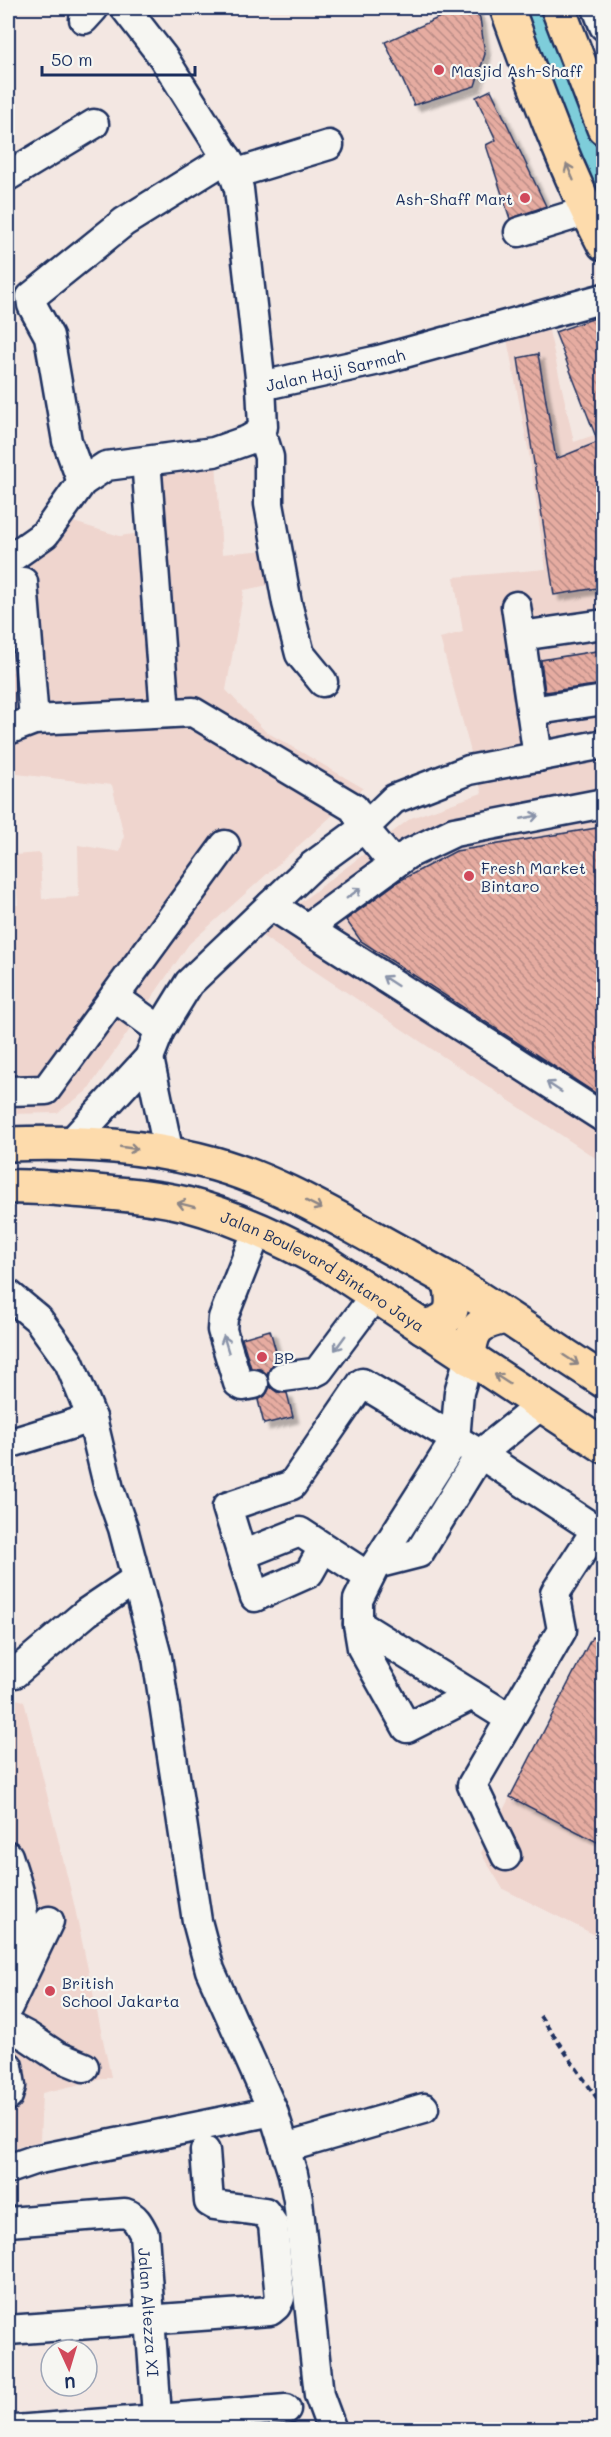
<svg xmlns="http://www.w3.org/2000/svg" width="611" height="2437" font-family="Mali,sans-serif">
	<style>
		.built { fill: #efd5ce }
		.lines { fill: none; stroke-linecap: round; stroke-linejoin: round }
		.river { stroke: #7ecdda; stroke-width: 36 }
		.building { fill: url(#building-back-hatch); stroke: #1b2f5e; stroke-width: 1.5; filter: url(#shadow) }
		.minor-casing { stroke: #1b2f5e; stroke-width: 33 }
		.major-casing { stroke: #1b2f5e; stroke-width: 38 }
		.path { stroke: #1b2f5e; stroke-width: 4; stroke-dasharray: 6 4.5; stroke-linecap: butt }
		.minor { stroke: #f6f6f2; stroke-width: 28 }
		.major { stroke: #fddbac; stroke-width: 33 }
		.oneway { stroke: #8c8585 }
		.oneway2 { stroke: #8892a8 }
		.poi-dot { fill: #d1495b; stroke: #f6f6f2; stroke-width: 2 }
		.labels { text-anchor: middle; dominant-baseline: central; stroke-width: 4.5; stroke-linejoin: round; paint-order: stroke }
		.poi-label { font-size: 16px; fill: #1b2f5e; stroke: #f6f6f2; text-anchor: start }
		.street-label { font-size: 16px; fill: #1b2f5e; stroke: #f6f6f2 }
	</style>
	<defs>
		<pattern id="building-back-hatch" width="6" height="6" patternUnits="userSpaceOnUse" patternTransform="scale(1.5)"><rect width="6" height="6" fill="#e6aca1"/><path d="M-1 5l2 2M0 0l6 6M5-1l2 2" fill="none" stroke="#ba8c86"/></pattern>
		<filter id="shadow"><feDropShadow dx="5.5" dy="5.5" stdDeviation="1.5" flood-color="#0004"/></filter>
	</defs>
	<rect width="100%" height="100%" fill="#f3e7e2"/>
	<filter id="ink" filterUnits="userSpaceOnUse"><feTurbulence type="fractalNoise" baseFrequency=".0167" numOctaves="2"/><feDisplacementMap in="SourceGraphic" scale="12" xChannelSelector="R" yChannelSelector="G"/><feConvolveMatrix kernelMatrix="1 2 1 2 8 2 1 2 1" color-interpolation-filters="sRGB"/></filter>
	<g filter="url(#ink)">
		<!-- built -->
		<path class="built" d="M548 326 574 442 603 432V1163L259 934 411 818 482 793 440 638 463 632 454 577 546 569 529 453 507 339Z
			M216 462 222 554 265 550 268 585 244 590 226 690 265 731 363 788 189 944 87 1091 57 1113 8 1114V906L18 905 14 855 40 853 42 899 79 897 78 845 120 852 124 836 112 785 8 773V675L19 667 8 649V579L70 521 120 536 147 532 135 468Z
			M592 1637 603 1643V1939L503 1889 481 1853Z
			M8 1697 24 1701 74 1904 111 2077 42 2093 40 2141 8 2150Z"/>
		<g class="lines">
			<!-- river -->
			<path class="river" d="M535 26 565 108 604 177"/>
		</g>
		<!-- building -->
		<path class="building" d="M460 8H475L480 18 485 54 475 86 414 105 385 42Z
			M491 90 546 206 510 219 486 145 496 140 476 97Z
			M598 317 603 331V587L554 595 518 358 538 354 556 459 598 442 555 332Z
			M603 650V684L545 692 541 660Z
			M603 827V1098L361 941 346 920 399 881 456 851Z
			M270 1330 279 1362 273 1364 267 1374 260 1369 251 1368 242 1338Z
			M270 1387 277 1392 287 1393 293 1417 264 1424 258 1400 265 1396Z
			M592 1637 603 1643V1845L510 1797Z"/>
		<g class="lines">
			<!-- minor casing -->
			<g class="minor-casing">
				<g id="minor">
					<path d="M597 8 604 26"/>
					<path d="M84 19 94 8"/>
					<path d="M234 174 329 145"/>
					<path d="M8 176 94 124"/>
					<path d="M519 232 587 211"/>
					<path id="s1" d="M261 386 379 360 604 298"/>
					<path d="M258 434 265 444 269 457V504L287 603 300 654 323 682"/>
					<path d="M147 473 165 713"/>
					<path d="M82 482 67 441 49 336 32 305 31 297 124 222 227 158"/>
					<path d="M8 560 45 534 82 482 106 466 214 452 248 440 258 434 263 427 261 386 239 189 231 165 163 57 125 8"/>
					<path d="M23 582 34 720"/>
					<path d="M516 606 538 757"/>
					<path d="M521 636 604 624"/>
					<path d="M531 711 604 700"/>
					<path d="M8 730 34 720 193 712 354 808 364 828 394 864"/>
					<path d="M271 905 604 1118"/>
					<path d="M307 928 408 854 454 832 604 803"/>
					<path d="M114 997 160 1030"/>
					<path d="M149 1058 169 1154"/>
					<path d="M8 1091 46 1090 225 845"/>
					<path d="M71 1143 149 1058 160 1030 189 983 312 866 364 828 394 799 469 770 604 744"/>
					<path d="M8 1294 38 1319 69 1362 92 1418 109 1489 123 1528 157 1657 197 1921 210 1970 273 2111 293 2174 298 2200 319 2395 332 2430"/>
					<path d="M469 1358 459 1392 455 1440 376 1564 358 1600V1624L362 1648 407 1728 472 1695"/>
					<path d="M283 1377 313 1373 319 1370 375 1295"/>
					<path d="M254 1384 243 1386 238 1383 222 1330 223 1318 258 1229"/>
					<path d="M8 1444 92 1418"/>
					<path d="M323 1548 309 1573 255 1597 227 1507 292 1485 362 1383 480 1454 604 1535"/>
					<path d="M242 1555 300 1532 369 1577"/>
					<path d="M376 1564 419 1553 480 1454 541 1405"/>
					<path d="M358 1624 509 1718"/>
					<path d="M15 1673 87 1612 136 1579"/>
					<path d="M8 1856C19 1891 36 1933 8 1963"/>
					<path d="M506 1856 472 1785 562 1630 555 1593 596 1530"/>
					<path d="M8 2007 49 1921"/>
					<path d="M8 2026 27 2036 57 2056 84 2067"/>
					<path d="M8 2066 11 2086 8 2096"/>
					<path d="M285 2148 424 2108"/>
					<path d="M8 2169 34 2160 273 2111"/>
					<path id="s2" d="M8 2222 125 2213C135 2216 139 2224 144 2234L158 2430"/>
					<path d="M8 2330 270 2311 276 2306 280 2298 273 2224 265 2212 214 2205 209 2202 205 2151"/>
					<path d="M15 2430 286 2409"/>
				</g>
			</g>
			<!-- major casing -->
			<g class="major-casing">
				<g id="major">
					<path d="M507 8C536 88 564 168 604 244"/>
					<path d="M558 8 604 128"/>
					<path d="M8 1144C77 1141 148 1145 215 1164 271 1180 321 1209 372 1237 398 1252 425 1266 451 1281 502 1313 553 1348 604 1381"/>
					<path id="s3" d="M8 1187C34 1186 60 1189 86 1191 119 1194 153 1196 186 1204 236 1217 282 1239 326 1263L604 1446"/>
					<path d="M423 1327C454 1320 455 1310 450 1281"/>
					<path d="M469 1358C471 1329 477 1323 505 1317"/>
				</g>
			</g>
			<!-- path -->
			<path class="path" d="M540 2016 604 2108"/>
			<!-- minor -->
			<use href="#minor" class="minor"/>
			<!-- major -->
			<use href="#major" class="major"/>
		</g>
		<!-- one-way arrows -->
		<defs><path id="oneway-shaft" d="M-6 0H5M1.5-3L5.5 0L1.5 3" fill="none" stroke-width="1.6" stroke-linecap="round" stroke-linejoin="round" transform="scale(1.5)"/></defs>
		<g class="oneway">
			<use href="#oneway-shaft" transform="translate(570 172) rotate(-113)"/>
			<use href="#oneway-shaft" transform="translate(129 1148) rotate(8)"/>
			<use href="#oneway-shaft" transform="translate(186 1205) rotate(-166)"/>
			<use href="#oneway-shaft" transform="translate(314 1205) rotate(27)"/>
			<use href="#oneway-shaft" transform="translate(571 1360) rotate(33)"/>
			<use href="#oneway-shaft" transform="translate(502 1379) rotate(-147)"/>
		</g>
		<g class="oneway2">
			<use href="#oneway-shaft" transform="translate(530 817) rotate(-11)"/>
			<use href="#oneway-shaft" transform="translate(354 893) rotate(-36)"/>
			<use href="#oneway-shaft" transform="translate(390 981) rotate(-147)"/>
			<use href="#oneway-shaft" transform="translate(554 1087) rotate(-147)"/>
			<use href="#oneway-shaft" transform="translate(340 1343) rotate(126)"/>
			<use href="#oneway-shaft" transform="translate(226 1344) rotate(-107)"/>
		</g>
	</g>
	<!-- markers -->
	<g class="poi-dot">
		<circle cx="439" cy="70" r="6"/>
		<circle cx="525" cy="198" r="6"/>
		<circle cx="469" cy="876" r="6"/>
		<circle cx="262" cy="1357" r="6"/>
		<circle cx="50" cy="1991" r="6"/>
	</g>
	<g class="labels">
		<!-- poi labels -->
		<g class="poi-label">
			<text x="451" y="70">Masjid Ash-Shaff</text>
			<text x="513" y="198" text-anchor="end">Ash-Shaff Mart</text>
			<text x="481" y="867">Fresh Market<tspan x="481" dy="18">Bintaro</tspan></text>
			<text x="274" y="1357">BP</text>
			<text x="62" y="1982">British<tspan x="62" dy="18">School Jakarta</tspan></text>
		</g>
		<!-- street labels -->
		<g class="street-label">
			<text stroke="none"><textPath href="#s1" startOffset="76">Jalan Haji Sarmah</textPath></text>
			<text stroke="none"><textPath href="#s3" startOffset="332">Jalan Boulevard Bintaro Jaya</textPath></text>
			<text stroke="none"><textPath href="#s2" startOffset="225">Jalan Altezza XI</textPath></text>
		</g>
	</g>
	<!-- margin -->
	<rect width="611" height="2437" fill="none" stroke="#f6f6f2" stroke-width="30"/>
	<rect x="15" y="15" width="581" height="2407" fill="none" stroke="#1b2f5e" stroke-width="2" filter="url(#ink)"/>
	<!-- north arrow -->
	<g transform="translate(69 2368) rotate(176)"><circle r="28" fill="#f6f6f2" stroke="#9ea6b7" stroke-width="1.5"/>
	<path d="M0-4.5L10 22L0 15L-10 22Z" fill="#d1495b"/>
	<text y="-9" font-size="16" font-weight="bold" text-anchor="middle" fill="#1b2f5e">U</text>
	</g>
	<!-- scale -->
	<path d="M42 66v9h153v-9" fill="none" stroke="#1b2f5e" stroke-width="3"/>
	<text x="51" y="66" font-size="18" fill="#1b2f5e" stroke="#f6f6f2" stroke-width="4.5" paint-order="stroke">50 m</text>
</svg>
